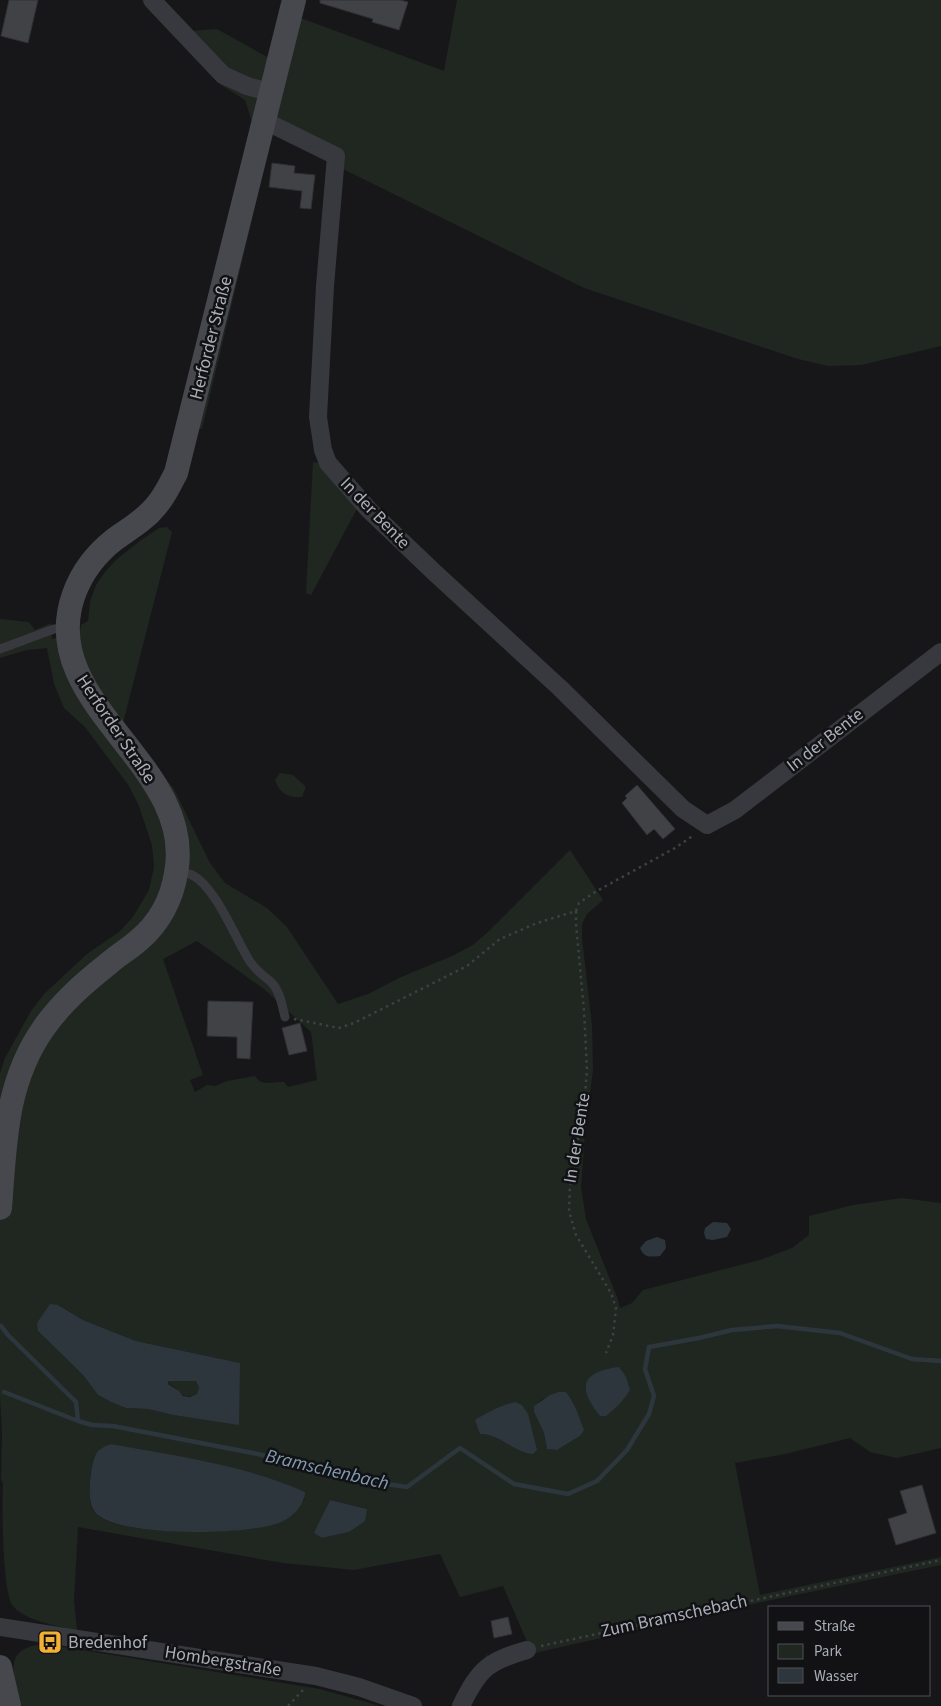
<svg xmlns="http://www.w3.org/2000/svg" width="941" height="1706" font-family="'Source Sans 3',sans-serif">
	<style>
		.green { fill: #1f2720; fill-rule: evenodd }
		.water { fill: #2d363d; fill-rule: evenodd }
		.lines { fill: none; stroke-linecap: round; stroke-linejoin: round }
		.stream { stroke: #2d363d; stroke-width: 4.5 }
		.building { fill: #414246; stroke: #313135 }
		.path { stroke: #3e4045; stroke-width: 2.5; stroke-dasharray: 2.5 4; stroke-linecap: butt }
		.lane { stroke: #38393e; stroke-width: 9 }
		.street { stroke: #38393e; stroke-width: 18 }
		.secondary { stroke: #46484e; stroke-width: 24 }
		.labels { text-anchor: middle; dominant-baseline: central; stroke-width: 5; stroke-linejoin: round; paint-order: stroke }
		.street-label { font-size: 18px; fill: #a9aeb9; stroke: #121214 }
		.poi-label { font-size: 18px; fill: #a9aeb9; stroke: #121214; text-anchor: start }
		.water-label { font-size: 19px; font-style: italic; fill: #809cb4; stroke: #121214 }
	</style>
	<rect width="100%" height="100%" fill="#171719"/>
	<!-- green -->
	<path class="green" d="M142 0H161L191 31 217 29 269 58 298 17 444 71 457 0H941V346L861 365 828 366 798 359 584 288 341 168 343 155 254 128 245 100 221 85Z
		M255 188 259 190 202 429 199 428Z
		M313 462 324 464 359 505 311 595 306 593Z
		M167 527 172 532 123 723 174 789 210 863 225 883 267 908 287 927 338 1004 368 994 401 977 452 956 473 945 489 931 570 850 603 900 587 914 582 924V938L592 1025 593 1070 585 1132 581 1187 586 1219 617 1297 620 1308 632 1303 643 1290 760 1260 792 1248 809 1235V1216L853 1205 902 1198 941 1203V1448L897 1458 870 1452 850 1438 785 1454 735 1463 760 1595 941 1557V1565L762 1602 539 1652 515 1659 485 1660 486 1653 489 1658 528 1644 503 1586 460 1597 440 1554 354 1570 283 1563 78 1527 74 1600 77 1631C59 1626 25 1621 13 1606 2 1593 2 1504 3 1484L1 1479 2 1434 0 1397V1073L5 1058 31 1011 44 994 87 954 119 932 133 917 149 890 154 867 152 845 139 806 129 786 85 727 64 708 54 684 47 648 27 650 0 658V619L29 622 35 630 51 623 52 639 80 631 81 625 88 621 90 602 96 585 105 572 117 559 141 540 159 528ZM197 941 265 990 311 1032 317 1080 288 1087 284 1082C272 1081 262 1087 255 1076L227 1081 215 1086 207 1085 195 1092 190 1080 203 1075 163 959ZM58 1305 83 1320 136 1341 239 1363V1424L173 1415 148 1409 126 1408 111 1402 98 1395 83 1375 38 1331ZM566 1392 573 1402 580 1436 557 1450 547 1449 544 1433 534 1412V1406L543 1399ZM488 1414 525 1453C510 1446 498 1434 480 1434L479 1430 481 1416ZM111 1444 237 1469 305 1499C298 1508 291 1518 281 1522 252 1535 120 1537 97 1515 84 1502 91 1472 94 1456ZM330 1500 367 1509 349 1532 322 1538 315 1533Z
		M280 773 293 775 306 787 302 797C288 798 280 794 275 780Z
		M167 1381H196L199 1388 197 1394C181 1401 181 1390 169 1384Z
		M45 1644 320 1689 380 1706H20C14 1676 1 1647 45 1644Z"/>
	<!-- water -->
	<path class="water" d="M713 1222 727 1223 731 1229 727 1237 713 1240 706 1239 704 1233 705 1228Z
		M657 1237 665 1240 666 1248 660 1256C650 1257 644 1258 640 1248L646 1241Z
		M50 1304 58 1305 83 1320 136 1341 240 1363 239 1425 173 1415 148 1409 126 1408 111 1402 98 1395 83 1375 38 1331 37 1323ZM168 1381H196L199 1388 197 1394 190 1397 183 1396 179 1391 168 1384Z
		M619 1367 626 1377 630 1390C623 1401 616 1408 606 1416H600C577 1387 581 1372 619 1367Z
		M559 1392H566C575 1403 579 1417 584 1430L580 1436 557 1450 547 1449 544 1433 534 1412V1406L550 1395Z
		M515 1402 522 1405 528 1414 537 1450 533 1454C513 1453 502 1434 480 1434L475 1420C486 1413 502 1405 515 1402Z
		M111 1444C176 1456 245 1465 305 1492 305 1505 291 1519 279 1523 246 1535 127 1537 99 1516 87 1508 89 1485 91 1473 94 1456 94 1450 111 1444Z
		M330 1500 367 1509 365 1521 349 1532 322 1538 314 1533Z"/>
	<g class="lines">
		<!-- stream -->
		<path class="stream" d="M1 1326 8 1335 76 1402 78 1421
			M4 1392 78 1421 92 1425 113 1426 258 1454 346 1478 407 1487 460 1448 514 1484 568 1494 597 1481 627 1450 649 1414 654 1396 645 1369 649 1347 699 1338 732 1330 777 1326 840 1333 912 1359 941 1361"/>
	</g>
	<!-- building -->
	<path class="building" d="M9 0H38L28 43 1 36Z
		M320 0H400L408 2 399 30 372 22 373 19 320 3Z
		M272 163 295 166 294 173 315 175 311 209 300 208 302 191 269 187Z
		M637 785 675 829 663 839 654 829 647 835 622 803 627 798 625 796Z
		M208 1001 253 1002 250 1059 237 1058V1037L207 1036Z
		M300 1023 307 1051 289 1055 282 1028Z
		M922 1485 936 1533 896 1545 888 1519 907 1513 900 1491Z
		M508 1617 512 1634 494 1638 491 1621Z"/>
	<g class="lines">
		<!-- path -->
		<path class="path" d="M576 911V924L584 1011 587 1070 585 1095 570 1185 569 1211 576 1235 611 1293 616 1308 613 1335 606 1353
			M294 1019 339 1028 354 1023 467 966 500 939 537 923 576 911 579 903 595 892 675 848 694 835
			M541 1646 941 1560
			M288 1706 303 1690"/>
		<!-- lane -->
		<path class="lane" d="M0 649 54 629 68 628
			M177 871C182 872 187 873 192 875 215 886 236 939 249 960 255 970 263 975 271 982 280 991 282 1005 285 1017"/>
		<!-- street -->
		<path class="street" d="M152 0 223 75 247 86 272 93
			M265 121 336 156 325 286 318 417 323 450 328 463 369 510 435 573 560 688 683 809 707 825 735 810 941 652
			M0 1627 316 1676 359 1687 413 1706
			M461 1706C479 1669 488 1661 527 1650"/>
		<!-- secondary -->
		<path class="secondary" d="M0 1208C5 1144 5 1084 43 1029 61 1003 84 983 108 964 118 955 129 949 139 940 159 923 172 899 176 873 197 764 34 704 74 594 82 572 97 553 115 539 129 529 145 520 156 506 165 496 170 484 176 473L294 0
			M0 1667 9 1706"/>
	</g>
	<!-- icons -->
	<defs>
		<g id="bus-square" transform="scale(1.25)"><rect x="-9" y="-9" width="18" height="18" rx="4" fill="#f2b035" stroke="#121214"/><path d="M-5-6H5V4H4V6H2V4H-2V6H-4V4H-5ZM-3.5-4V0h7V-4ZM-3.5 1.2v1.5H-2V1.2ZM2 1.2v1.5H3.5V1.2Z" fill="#111"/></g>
	</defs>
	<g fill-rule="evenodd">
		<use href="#bus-square" x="50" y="1642"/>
	</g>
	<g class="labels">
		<!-- street labels -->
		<g class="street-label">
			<text transform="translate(211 338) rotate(-76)">Herforder Straße</text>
			<text transform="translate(375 513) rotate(46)">In der Bente</text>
			<text transform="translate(116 729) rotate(56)">Herforder Straße</text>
			<text transform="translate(825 740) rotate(-38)">In der Bente</text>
			<text transform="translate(577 1138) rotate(-81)">In der Bente</text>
			<text transform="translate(674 1616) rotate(-12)">Zum Bramschebach</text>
			<text transform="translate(223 1661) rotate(9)">Hombergstraße</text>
		</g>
		<!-- poi labels -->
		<g class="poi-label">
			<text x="68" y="1642">Bredenhof</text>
		</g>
		<!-- water labels -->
		<g class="water-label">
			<text transform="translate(327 1470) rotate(13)">Bramschenbach</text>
		</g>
	</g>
	<!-- legend -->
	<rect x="768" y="1606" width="162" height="90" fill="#121214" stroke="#4e5056"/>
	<rect x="778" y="1622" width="25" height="8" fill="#46484e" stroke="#4e5056"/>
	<text x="814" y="1631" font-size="15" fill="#a9aeb9">Straße</text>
	<rect x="778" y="1644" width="25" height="15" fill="#1f2720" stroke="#4e5056"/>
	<text x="814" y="1656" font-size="15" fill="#a9aeb9">Park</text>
	<rect x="778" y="1668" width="25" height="15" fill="#2d363d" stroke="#4e5056"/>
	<text x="814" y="1681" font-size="15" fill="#a9aeb9">Wasser</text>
</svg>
